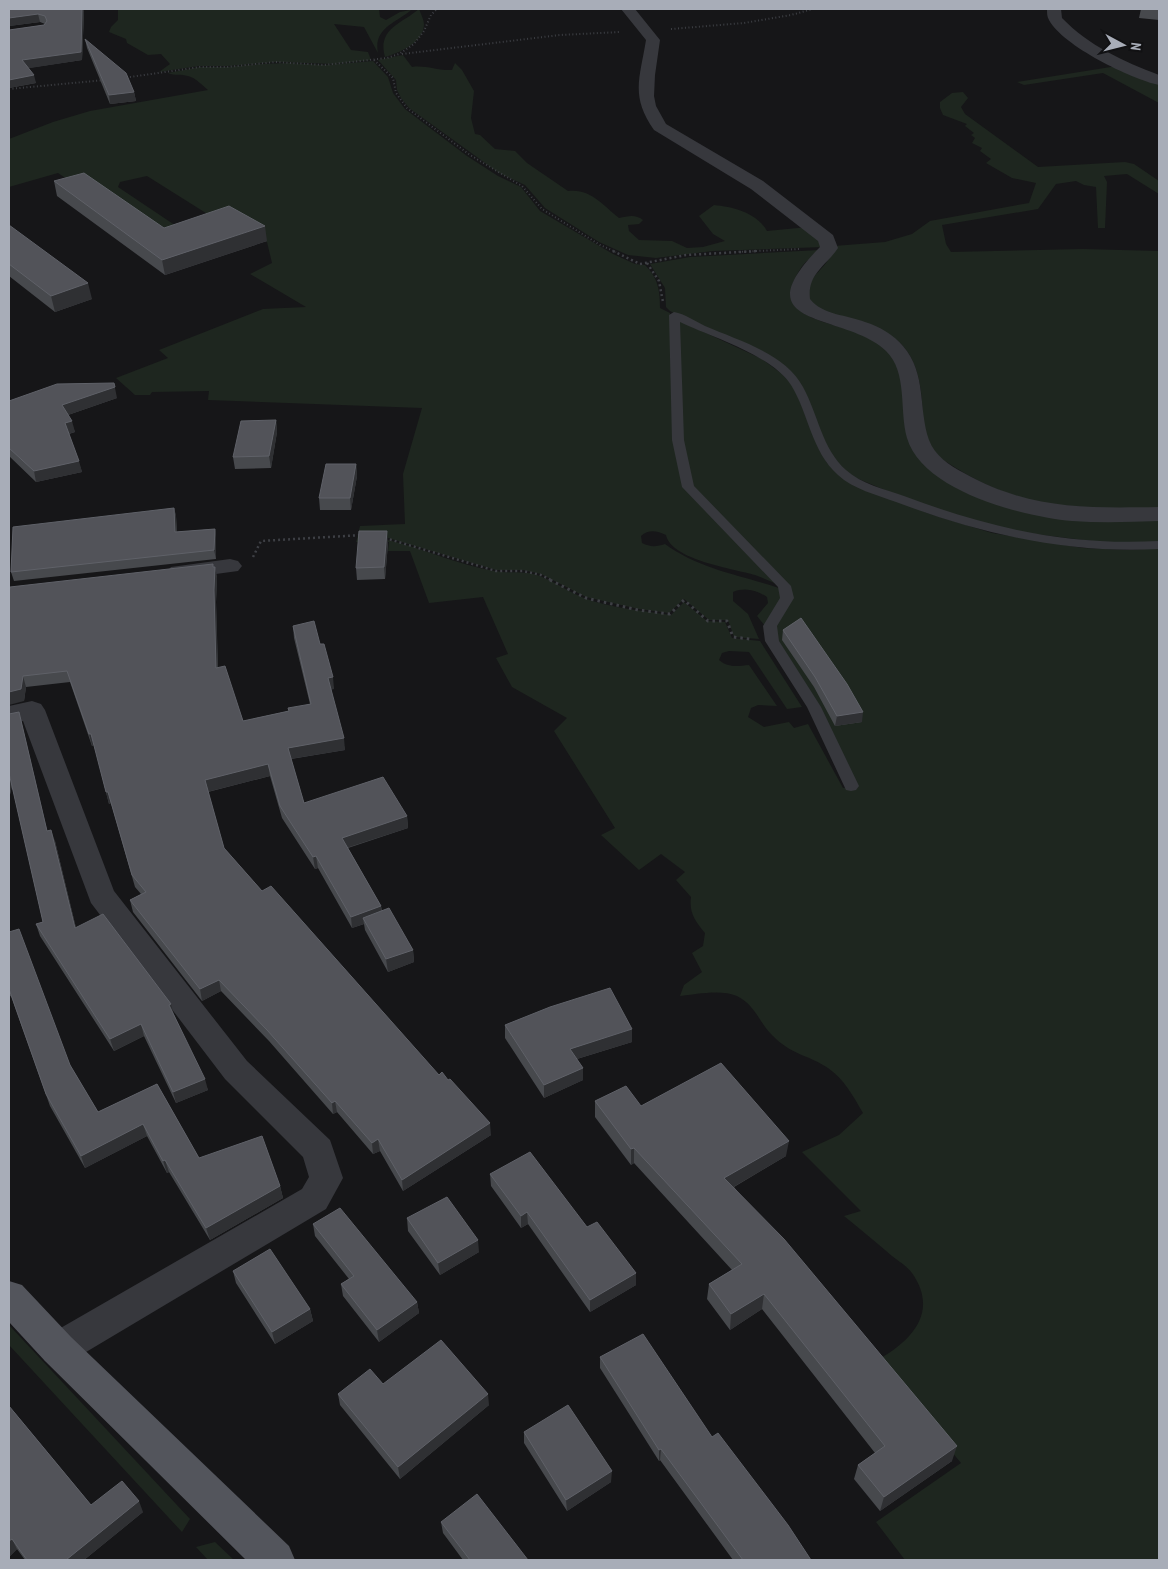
<svg xmlns="http://www.w3.org/2000/svg" width="1168" height="1569" font-family="'PT Sans Narrow',sans-serif">
	<style>
		.green { fill: #1e261f }
		.lines { fill: none; stroke-linecap: round; stroke-linejoin: round }
		.path-far2 { stroke: #3d3f44; stroke-width: 2; stroke-dasharray: 1 2.5; stroke-linecap: butt }
		.path-far1 { stroke: #3d3f44; stroke-width: 2.5; stroke-dasharray: 2 3; stroke-linecap: butt }
		.path { stroke: #3d3f44; stroke-width: 3; stroke-dasharray: 2.5 4; stroke-linecap: butt }
		.service { fill: #37383d; fill-rule: evenodd }
		.minor { fill: #37383d; fill-rule: evenodd }
		.primary { fill: #53555c; fill-rule: evenodd }
		.wall { fill: #47494d }
		.shaded-wall { fill: #2f3033 }
		.building { fill: #525359; stroke: #5f6168 }
	</style>
	<rect width="100%" height="100%" fill="#161618"/>
	<!-- green -->
	<path class="green" d="M118 9H379L380 17 386 20 400 12 411 10C396 23 373 28 378 53L364 27 334 24 351 50 368 52 371 60 333 64 276 62 228 66H199L159 72 170 64 161 54 148 55 127 43 126 39 109 32 111 27 118 20Z
		M419 9C421 14 424 20 424 25 423 43 399 53 385 57 377 29 401 24 419 9Z
		M403 55 412 67C426 65 438 71 452 70L455 63 462 70 474 91 471 118 475 134 480 135 495 149 515 151 527 163 568 191C590 188 603 205 619 218 629 216 635 214 643 220L639 224 628 225 629 231 639 240 672 241 687 248 703 247 725 241 713 234 699 216 714 205C734 207 757 213 767 231L808 227 823 247 713 251 656 258 628 255 599 242 545 208 525 185 499 173 409 108 401 98 397 90 396 80 378 60Z
		M373 61 388 77 393 93 405 109 467 156 498 176 521 187 540 211 613 254 635 264 645 265C658 278 660 290 660 308L670 313 672 324 685 487 777 584C770 581 763 578 755 575 735 569 671 560 666 535 657 531 649 529 641 536L642 543C650 547 656 547 665 544 699 569 740 575 779 588L784 598 765 626 757 616 768 603 767 597C756 590 745 587 733 592V601L748 614 759 639 734 637 728 620H709L684 599 669 613 639 609 586 597 541 574 523 570H496L378 535 358 534 360 526 405 524 403 474 422 408 208 400 209 391 152 392 150 395H135L116 378 168 358 159 350 263 309 306 307 250 274 272 263 267 242 228 217 217 220 147 176 120 182 118 187 218 254 195 265 58 173 9 187V139L53 122 90 111 208 90C202 85 196 78 188 76 181 74 175 76 168 73L200 67H227L259 64 289 63 325 65Z
		M1117 66 1159 81V103L1103 73 1024 85 1017 82Z
		M963 92 968 98 961 107 965 114 1038 167 1125 162 1134 164 1159 181V194L1127 174 1104 176 1107 182 1105 228H1098L1096 187 1084 185 1076 181 1056 184 1038 209 942 225 946 244 951 252 1083 249 1159 251V511C1121 508 1083 509 1045 503 1000 496 960 473 925 447 921 411 927 366 897 340L811 308 806 286C815 273 832 262 834 246L885 242 912 234 930 221 1029 203 1036 183 1012 178 986 163 991 159 980 151 982 148 972 143 975 138 971 135 974 133 965 126 967 124 943 115 940 108V102L952 93Z
		M820 250C814 256 805 261 801 268 764 322 840 321 872 338 881 342 889 351 896 357L909 417 961 485 1105 517H1159V543L1125 545 993 529 930 509 861 480 847 474 834 461 788 372 670 311 666 307 665 288 650 264 690 257Z
		M678 320 762 359 782 374 794 387 817 444 827 463 842 476 927 513 992 533 1083 548 1127 550 1159 548V1560H905L876 1522 961 1463 876 1361C910 1342 940 1313 912 1273 907 1266 898 1261 892 1256 876 1242 860 1229 844 1216L861 1211 802 1152 839 1135 863 1113C853 1096 844 1079 828 1068 809 1055 791 1055 772 1035 759 1022 755 1005 737 996 722 989 696 994 680 996L684 985 702 972 692 953 703 946 705 933C695 921 689 913 691 897L676 880 685 872 661 854 639 870 601 835 615 828 554 731 567 718 512 687 496 658 508 654 483 597 429 603 410 551H388L389 542H356L358 535C405 539 448 563 494 571 510 574 525 570 540 576 555 582 569 592 584 598 610 608 644 611 671 615L684 602 707 621 725 622 732 638 760 641 802 707 787 709 749 652 729 651 722 653 719 660C728 668 738 666 749 665L777 706 758 705 751 708 748 717 764 727 789 722 794 728 808 724 843 788 855 786 776 641 774 627 792 599 692 486 682 440Z
		M9 1325 190 1519 182 1532 9 1345Z
		M215 1542 234 1560H208L196 1547Z"/>
	<g class="lines">
		<!-- path-far2 -->
		<path class="path-far2" d="M671 29 744 23 791 15 813 9
			M402 54 560 35 620 32
			M374 60 393 78 396 93 407 108 470 155 522 186 542 209 600 245 616 252
			M123 78 200 67H227L275 62 324 65 387 58 399 54 414 44 424 31 431 15 437 9
			M9 89 105 80
			M735 252 799 249"/>
		<!-- path-far1 -->
		<path class="path-far1" d="M613 251 640 264 686 255 758 251
			M647 263 659 281 663 302
			M385 538 496 571H523L541 575 553 581
			M253 557 261 541 362 535"/>
		<!-- path -->
		<path class="path" d="M550 580 586 598 638 610 670 614 684 600 708 621H727L733 637 750 639"/>
		<!-- service -->
		<path class="service" d="M674 312C685 314 695 321 705 326 737 340 785 353 803 387 818 414 822 449 846 470 861 484 885 489 904 496 989 528 1068 546 1159 541V549C1068 554 981 534 896 502 877 495 853 489 838 475 811 451 809 414 791 385 772 355 711 337 680 322L684 440 694 486 791 586 794 598 777 626 779 641 821 707 859 786 856 790 851 791 846 790 807 707 765 641 763 626 780 598 778 587 682 487 672 440 669 315Z"/>
		<!-- minor -->
		<path class="minor" d="M621 9H635L660 40 655 75 654 96 656 106 666 124 763 181 833 235 838 248C826 266 807 274 810 299 822 315 848 315 865 322 879 326 894 335 903 346 927 374 918 408 929 440 935 456 949 465 964 473 1030 510 1086 508 1159 507V521C1130 522 1101 523 1072 521 1024 517 922 491 907 438 899 411 908 372 886 351 846 312 738 330 820 247L818 241 751 189 654 130C630 96 640 78 646 40Z
			M1047 9H1061L1062 18C1089 46 1123 61 1159 75V85C1131 79 1063 46 1049 20 1047 17 1047 13 1047 9Z
			M230 559 238 561 242 566 238 571 179 579 171 577 167 572 171 567Z
			M32 701 41 704 45 710 114 891 247 1061 330 1140 343 1178 326 1209 71 1361 58 1366 45 1361 39 1349 45 1337 302 1189 309 1177 303 1157 225 1079 91 903 23 721 9 724V706Z"/>
		<!-- primary -->
		<path class="primary" d="M9 1281 22 1285 71 1337 289 1546 295 1560H246L45 1361 9 1322Z"/>
	</g>
	<!-- wall -->
	<path class="wall" d="M9 9H83L84 12 82 60 28 68 36 83 9 88V30L44 25 45 24 40 22 9 26Z
		M1141 9H1159V20L1139 18Z
		M85 39 134 92 136 101 110 104 87 48Z
		M54 181 164 228 267 241 165 275 57 196Z
		M9 225 92 299 55 312 9 276Z
		M117 398 68 415 75 432 69 434 82 472 36 482 9 456V401Z
		M276 420 277 432 271 468 235 469 233 457Z
		M356 464 357 476 351 510H320L319 498Z
		M174 508 176 516 177 532 215 529 216 537V559L14 581 11 572Z
		M388 543 385 579 357 580 356 568Z
		M215 567 217 578 216 602 218 668 243 721 289 711 310 704 294 638 293 626 320 644 334 689H331L345 750 291 759 304 803 407 816 408 828 348 848 381 906 382 911 413 950 414 962 388 972 365 930 364 924 352 928 318 868 315 869 282 818 270 776 208 792 224 848 262 891 491 1135 403 1191 380 1151 373 1154 337 1112 333 1114 269 1041 221 991 202 1001 133 912 130 900 141 894 135 887 111 803 109 804 94 745 92 746 70 682 26 687 24 701 9 594Z
		M783 630 862 722 835 726 814 687 782 640Z
		M19 712 47 831 55 841 76 928 174 1015 208 1090 176 1103 144 1036 114 1051 40 936 36 924 43 922 12 786 9 799V714Z
		M9 932 70 1065 98 1112 157 1084 199 1158 280 1186 283 1198 210 1240 169 1172 167 1173 147 1136 85 1168 50 1106 11 996 9 997Z
		M505 1025 632 1042 577 1059 583 1080 544 1098 505 1038Z
		M595 1101 641 1106 786 1156 734 1187 952 1461 880 1511 854 1479 858 1465 875 1453 762 1309 730 1330 707 1299 709 1284 732 1270 634 1163 631 1165 595 1117Z
		M490 1174 587 1227 636 1273V1285L590 1312 528 1224 521 1228 491 1186Z
		M407 1218 479 1252 440 1275 408 1231Z
		M313 1224 417 1302 419 1313 379 1342 343 1296 341 1284 349 1279 315 1236Z
		M233 1271 310 1309 313 1321 275 1344 236 1283Z
		M600 1357 712 1437 811 1560H733L660 1460 659 1461 600 1368Z
		M383 1384 489 1405 400 1479 340 1405 338 1394Z
		M9 1406 91 1505 143 1512 84 1560H25L17 1549 9 1557Z
		M524 1432 611 1482 567 1511 524 1443Z
		M441 1522 528 1560H463L443 1533Z"/>
	<!-- shaded-wall -->
	<path class="shaded-wall" d="M82 9H83L84 12 82 60 24 69 22 60Z
		M38 14 40 22 9 26V18Z
		M34 75 36 83 9 88V80Z
		M134 92 136 101 110 104 109 95Z
		M265 226 267 241 165 275 162 260Z
		M88 283 92 299 55 312 51 296Z
		M114 383 117 398 65 416 62 405Z
		M276 420 277 432 271 468 269 456Z
		M72 421 75 432 68 434 65 423Z
		M79 461 82 472 36 482 34 471Z
		M356 464 357 476 351 510 350 498Z
		M174 508 176 516 177 540 175 532Z
		M215 529 216 537V559L214 550Z
		M387 531 388 543 385 579 384 567Z
		M213 564 215 574V567L217 578 216 602 218 680 216 668Z
		M23 676 26 687 24 701 9 705V692Z
		M333 677 334 689 330 690 328 678Z
		M19 712 22 724 50 842 47 831Z
		M863 712 862 722 835 726 837 716Z
		M89 734H91L94 745 92 746Z
		M344 738 345 750 290 759 288 748Z
		M268 764 270 776 207 792 205 780Z
		M9 772 12 784 9 799Z
		M106 792H108L111 803 109 804Z
		M407 816 408 828 343 849 342 838Z
		M51 830 55 841 79 940 75 928Z
		M316 856 318 868 315 869 313 857Z
		M381 906 382 917 363 918 364 924 352 928 351 917Z
		M413 950 414 962 388 972 386 959Z
		M219 980 221 991 202 1001 200 989Z
		M171 1004 174 1015 169 1005Z
		M141 1024 144 1036 114 1051 110 1039Z
		M632 1029V1042L570 1061V1049Z
		M583 1068V1080L544 1098V1085Z
		M205 1079 208 1090 176 1103 173 1092Z
		M335 1101 337 1112 333 1114 332 1103Z
		M490 1123 491 1135 403 1191 402 1180Z
		M143 1124 147 1136 85 1168 81 1156Z
		M378 1139 380 1151 373 1154 372 1143Z
		M789 1141 786 1156 723 1193 724 1178Z
		M634 1148V1163L631 1165V1149Z
		M165 1160 169 1172 167 1173 163 1161Z
		M280 1186 283 1198 210 1240 206 1228Z
		M527 1212 528 1224 521 1228V1216Z
		M478 1240 479 1252 440 1275 438 1263Z
		M636 1273V1285L590 1312V1300Z
		M764 1294 762 1309 730 1330 731 1314Z
		M417 1302 419 1313 379 1342 377 1330Z
		M310 1309 313 1321 275 1344 272 1332Z
		M488 1394 489 1405 400 1479 398 1467Z
		M957 1446 952 1461 880 1511 884 1497Z
		M661 1449 660 1460 659 1461V1450Z
		M612 1471 611 1482 567 1511 566 1500Z
		M139 1501 143 1512 84 1560H66Z
		M12 1539 17 1549 9 1557V1541Z"/>
	<!-- building -->
	<path class="building" d="M9 9H82L81 52 22 60 34 75 9 80V30L44 25 47 21 45 16 38 14 9 18Z
		M85 39 126 73 134 92 109 95Z
		M84 173 164 228 229 206 265 226 162 260 54 181Z
		M9 225 88 283 51 296 9 264Z
		M114 383 115 387 62 405 72 421 65 423 79 461 34 471 9 448V401L57 384Z
		M276 420 269 456 233 457 241 421Z
		M326 464H356L350 498H319Z
		M174 508 175 532 215 529 214 550 11 572 13 527Z
		M359 531H387L384 567 356 568Z
		M213 564V567H215L214 590 216 668 225 666 243 721 289 711 288 708 311 704 293 626 314 621 320 644H324L333 677 328 678 344 738 288 748 304 803 383 777 407 816 342 838 381 906 351 917 316 856 313 857 280 806 268 764 205 780 224 848 262 891 271 886 439 1075 442 1072 448 1080 450 1079 490 1123 402 1180 378 1139 372 1143 335 1101 332 1103 267 1030 219 980 200 989 130 900 146 892 132 875 108 792H106L91 734H89L67 671 23 676 21 689 9 692V594L10 587Z
		M801 618 847 684 863 712 837 716 815 677 783 630Z
		M19 712 47 831 51 830 75 928 103 914 171 1004 169 1005 205 1079 173 1092 141 1024 110 1039 36 924 43 922 9 773V714Z
		M389 908 413 950 386 959 363 918Z
		M19 929 70 1065 98 1112 157 1084 199 1158 262 1136 280 1186 206 1228 165 1160 163 1161 143 1124 81 1156 46 1094 9 989V932Z
		M610 988 632 1029 570 1049 583 1068 544 1085 505 1025 550 1007Z
		M721 1063 789 1141 724 1178 784 1239 957 1446 884 1497 858 1465 885 1446 764 1294 731 1314 709 1284 742 1264 634 1148 631 1149 595 1101 626 1086 641 1106Z
		M530 1152 587 1227 597 1222 636 1273 590 1300 527 1212 521 1216 490 1174Z
		M447 1197 478 1240 438 1263 407 1218Z
		M340 1208 417 1302 377 1330 341 1284 354 1276 313 1224Z
		M270 1249 310 1309 272 1332 233 1271Z
		M643 1334 712 1437 718 1433 788 1525 811 1560H743L661 1449 659 1450 600 1357Z
		M441 1340 488 1394 398 1467 338 1394 370 1369 383 1384Z
		M568 1405 612 1471 566 1500 524 1432Z
		M9 1406 91 1505 122 1481 139 1501 66 1560H27L12 1539 9 1541Z
		M477 1494 528 1560H470L441 1522Z"/>
	<!-- border -->
	<rect width="1168" height="1569" fill="none" stroke="#a8adb8" stroke-width="20"/>
	<!-- north arrow -->
	<g transform="translate(1123 45) rotate(97)" stroke="#111113" stroke-width="4" paint-order="stroke">
	<path d="M0-4L9 19L0 12L-9 19Z" fill="#a8adb8"/>
	<text y="-8" font-size="14" font-weight="bold" text-anchor="middle" fill="#a8adb8">N</text>
	</g>
</svg>
